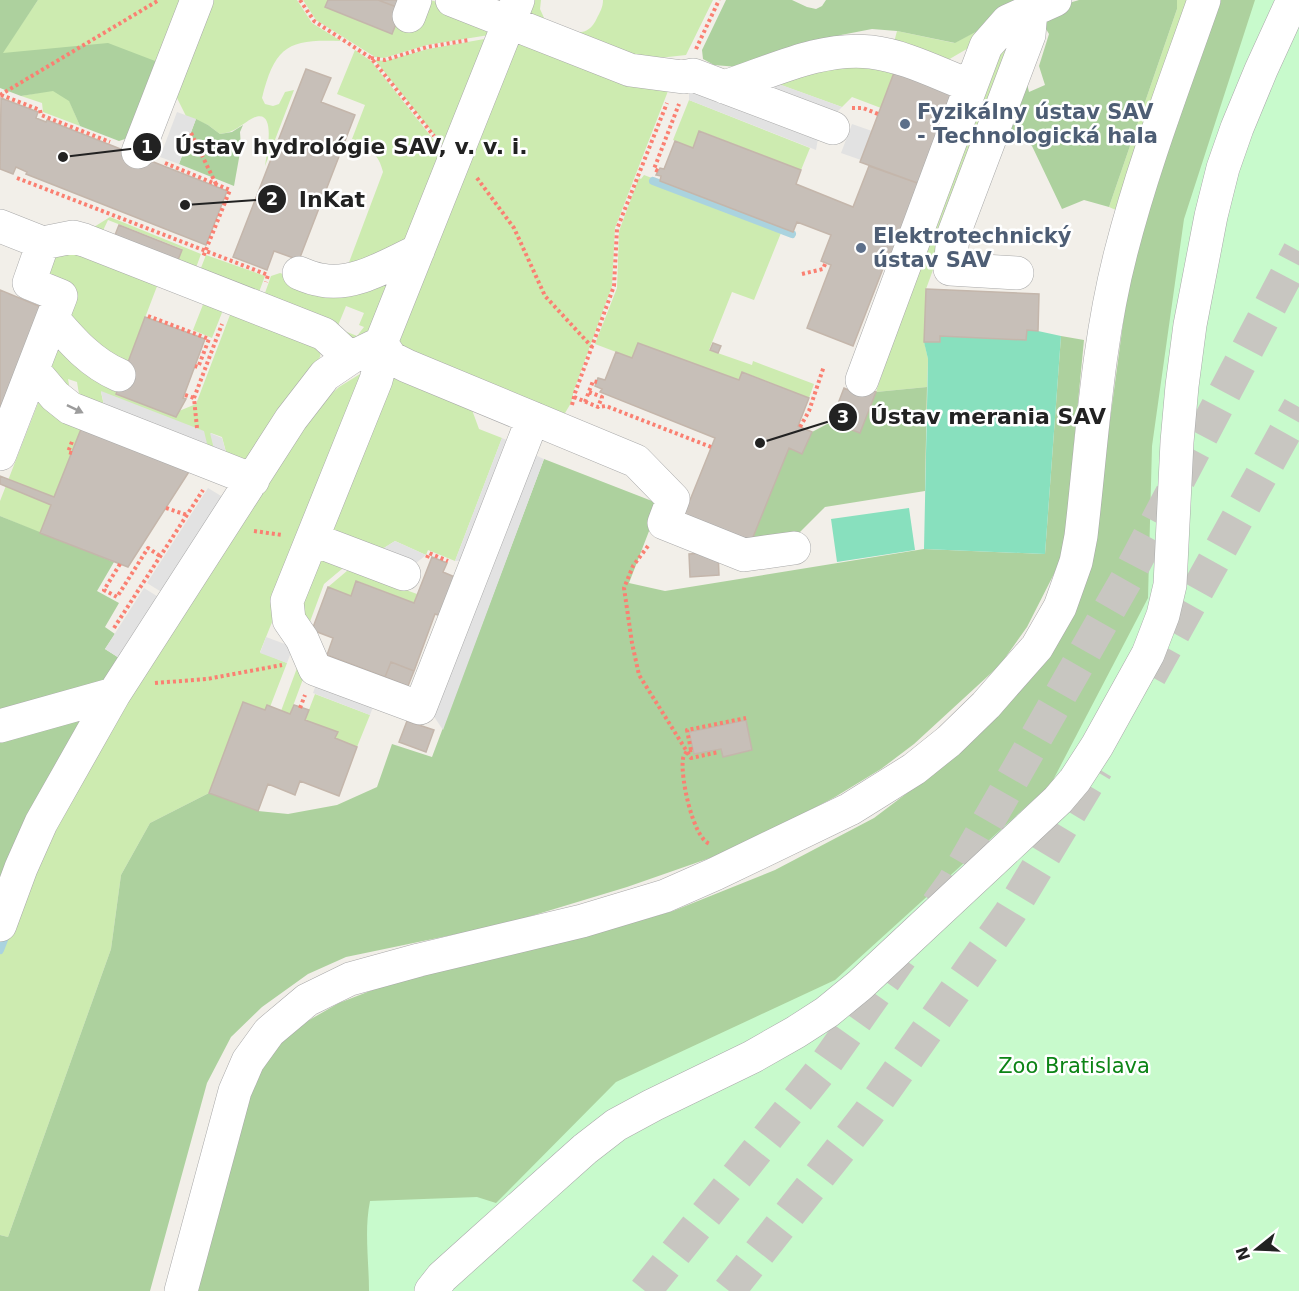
<svg xmlns="http://www.w3.org/2000/svg" width="1299" height="1291" font-family="'DejaVu Sans',sans-serif">
	<style>
		.grass { fill: #cdebb0; fill-rule: evenodd }
		.forest { fill: #add19e }
		.park { fill: #c8facc }
		.pitch { fill: #88e0be }
		.parking { fill: #e2e2e2 }
		.lines { fill: none; stroke-linecap: round; stroke-linejoin: round }
		.stream { stroke: #aad3df; stroke-width: 8 }
		.building { fill: #c7bfb8; stroke: #c4b6ab; stroke-width: 1.5 }
		.highway-tunnel { stroke: #c8c6c1; stroke-width: 33; stroke-dasharray: 33 16; stroke-linecap: butt }
		.minor-casing { stroke: #a9a9a9; stroke-width: 34 }
		.path { stroke: #fa8072; stroke-width: 4; stroke-dasharray: 3 3; stroke-linecap: butt }
		.minor { stroke: #fff; stroke-width: 33 }
		.oneway { fill: #9c9c9c }
		.service-dot { fill: #5c6f8a; stroke: #fff; stroke-width: 2 }
		.labels { text-anchor: middle; dominant-baseline: central; stroke-width: 5; stroke-linejoin: round; paint-order: stroke }
		.service-label { font-size: 21px; font-weight: bold; fill: #4e5e75; stroke: #fff; text-anchor: start }
		.park-label { font-size: 21px; fill: #0c8416; stroke: #fff }
		.leader { fill: none; stroke: #222; stroke-width: 2 }
		.callout-dot { fill: #222; stroke: #fff; stroke-width: 2 }
		.mark-label { font-size: 18px; text-anchor: middle; font-weight: bold; fill: #fff }
		.callout-label { font-size: 22px; text-anchor: middle; font-weight: bold; fill: #222; stroke: #fff; stroke-width: 5; stroke-linejoin: round; paint-order: stroke }
	</style>
	<rect width="100%" height="100%" fill="#f2efe9"/>
	<!-- grass -->
	<path class="grass" d="M38 0H189L163 64 2 53Z
		M206 0H297L312 23 341 41C289 39 275 45 262 98L265 104 273 106 279 104 285 92 294 90 265 166C266 156 278 106 253 118 240 125 236 132 220 134L208 125 186 116 172 88Z
		M303 0H328L325 7 392 34 398 19 428 0 434 1 482 20 489 35 427 45 384 58 375 57 316 20Z
		M530 0H541L540 9 545 20C566 28 585 44 597 18 600 12 603 7 603 0H713L686 55 632 61 533 18 529 8Z
		M1177 0H1191L1118 211 1109 207 1177 9Z
		M987 26 977 43 941 64 893 46 897 31 954 43Z
		M1012 26 992 109 926 289 924 341 928 359 927 387 876 392 990 53Z
		M490 38 445 148 375 60 385 61 428 49Z
		M517 43 668 91 615 228 612 286 574 390 571 403 565 413 554 416 409 361 399 344 398 334Z
		M355 50 371 61 445 154 410 244 345 273 383 172C379 154 368 146 352 139L365 105 337 94Z
		M825 63 895 70 881 108 852 97 842 107 767 80Z
		M53 90 69 100 80 126 43 112 42 103 21 96Z
		M689 100 810 148 801 170 700 131 693 148 673 140Z
		M644 175 783 228 754 300 732 292 709 350 752 365 753 361 814 384 809 398 743 372 739 380 638 343 632 358 595 344 617 288 619 231 639 178 641 179Z
		M110 217 201 254 193 276 174 269 182 249 108 220 99 239 94 227Z
		M62 247 159 281 116 394 179 411 196 404 233 307 321 349 320 357 256 458 229 463 222 437 211 433 215 453 101 392 106 415 81 406 77 382 68 379 72 402 51 381 53 278 46 270Z
		M206 255 265 276 256 300 197 278Z
		M401 266 375 332 355 339 284 311 265 293 271 276 280 273 319 287ZM346 306 364 313 359 325 364 327 357 336 337 328Z
		M206 297 225 305 212 338 193 330Z
		M365 371 303 545 260 652 287 663 270 707 267 706 265 710 243 702 209 793 150 823 121 875 111 949 8 1237 0 1235V954L25 884 80 773 314 410 339 387Z
		M395 376 468 399 479 429 502 438 455 561 428 550 426 555 395 541 376 553 333 536 329 516 377 393Z
		M40 398 84 422 40 533 0 516V501Z
		M316 556 349 563 324 584 308 627 296 596Z
		M354 565 395 586 417 594 414 603 357 581 351 596 328 587Z
		M297 668 303 679 290 714 281 711Z
		M315 694 370 715 357 747 335 738 337 732 305 720Z"/>
	<!-- forest -->
	<path class="forest" d="M0 0H38L3 53 108 43 163 64 128 138 119 141 80 126 69 101 53 91 21 96 0 88Z
		M726 0H792L807 7 816 9 822 6 826 0H1036L955 43 897 31 872 29 841 35 758 63 738 67 714 65 703 59 702 50Z
		M1079 0H1177V9L1109 207 1084 200 1062 209 1032 146 999 128 1023 67 1029 92 1045 85 1039 66 1049 34 1043 24 1069 3Z
		M1216 0H1286L1162 581 1074 770 926 913 424 1291H195L242 1116 256 1080 276 1048 297 1027 339 1003 401 979 597 933 673 911 775 870 874 818 923 781 1094 539 1124 316 1142 221Z
		M196 119 208 125 220 134 232 132 243 125 240 132 241 147 234 186 179 164Z
		M1061 336 1084 340 1065 537 1058 566 1027 627 1000 665 914 744 881 769 835 797 782 825 710 858 627 887 505 924 346 957 308 974 262 1007 231 1037 207 1083 150 1291H0V1235L8 1237 111 949 121 875 150 823 209 793 258 811 288 814 337 805 377 787 392 744 432 757 544 459 652 501 656 506V513L629 583 665 591 924 549 1045 554Z
		M927 387 925 491 825 507 800 532 751 542 789 448 802 454 812 432 831 422 860 433 876 392Z
		M0 516 114 562 97 591 119 603 105 627 115 634 105 649 127 663 113 677 0 716Z
		M91 712 0 896V740Z"/>
	<!-- park -->
	<path class="park" d="M1255 0H1299V1291H369C369 1261 364 1231 370 1201L477 1197 496 1203 616 1082 835 980 1051 784 1148 598 1152 446 1184 219Z"/>
	<!-- pitch -->
	<path class="pitch" d="M926 289 1039 294 1038 331 1061 336 1045 554 924 549 928 359 924 342Z
		M909 508 915 550 837 562 831 519Z"/>
	<!-- parking -->
	<path class="parking" d="M689 83 819 133 816 150 689 100Z
		M776 83 842 107 830 119 764 93Z
		M177 112 196 119 179 164 160 157Z
		M852 124 872 131 861 160 841 153Z
		M101 391 204 431 209 452 215 453 210 433 222 438 229 463 106 415Z
		M502 438 515 444 471 560 455 561Z
		M528 452 544 459 443 730 431 712Z
		M208 488 231 502 127 663 105 649 144 588 160 598 163 593 147 583Z
		M395 541 426 555 411 567 376 553Z
		M266 637 293 647 287 663 260 653Z
		M318 678 376 699 370 715 313 693Z"/>
	<g class="lines">
		<!-- stream -->
		<path class="stream" d="M653 181 792 234
			M0 950 7 932"/>
	</g>
	<!-- building -->
	<path class="building" d="M328 0H378L402 9 392 34 325 7Z
		M378 0H406L402 9Z
		M306 69 331 78 321 102 355 115 299 260 274 251 267 270 233 257Z
		M895 70 954 93 920 184 860 162Z
		M1 98 38 112 36 118 46 122 47 120 227 191 206 245 26 174 27 172 16 167 13 174 0 169Z
		M699 131 801 170 796 184 853 207 869 166 920 184 888 267 884 266 853 346 807 328 831 265 821 261 831 235 797 222 793 232 660 181 661 176 656 175 660 168 664 169 675 141 693 148Z
		M119 225 182 250 176 265 113 240Z
		M926 289 1039 294 1038 331 1027 330 1026 340 940 336V342H924Z
		M0 290 41 307 0 412Z
		M145 317 205 339 183 398 186 399 176 417 116 394Z
		M638 343 739 380 742 372 809 398 798 426 812 432 802 454 789 448 751 542 684 515 715 438 600 392 602 389 595 386 598 378 605 380 616 352 632 358Z
		M713 343 721 346 718 353 710 350Z
		M861 387 876 392 860 433 831 422 844 388 858 394Z
		M83 424 192 467 128 567 40 533 51 505 0 484V476L54 497Z
		M718 552 719 575 690 577 689 554Z
		M432 557 447 563 443 572 457 578 444 617 435 614 414 671 391 662 385 677 327 655 333 638 312 630 328 587 351 596 356 581 414 603Z
		M391 662 414 671 408 686 385 677Z
		M243 702 265 710 267 705 290 714 294 705 309 710 305 720 338 732 335 738 357 747 339 796 300 781 295 795 268 784 258 811 209 793Z
		M746 720 752 750 723 757 721 749 694 754 689 732Z
		M407 721 434 730 426 752 399 742Z"/>
	<g class="lines">
		<!-- highway-tunnel -->
		<path class="highway-tunnel" d="M1150 676 1299 407
			M937 905 953 883 1126 580 1299 251
			M645 1291 819 1073 901 957
			M729 1291 868 1114 1010 913 1097 768"/>
		<!-- minor casing -->
		<g class="minor-casing">
			<path id="minor" d="M452 0 630 70 683 77 693 75 833 128
				M409 16 415 0
				M724 87C771 72 821 46 871 52 905 56 939 74 971 86L986 46 1008 21 1055 0
				M138 152 197 0
				M0 226 43 243 73 237 84 240 324 334 350 358
				M299 273C306 276 314 279 321 280 354 287 389 264 418 251
				M1017 273 950 269 953 236 1029 35 1031 10
				M53 319C72 341 91 363 119 375
				M381 343V361L376 380 287 601 289 620 302 639 315 669 420 708 533 418
				M381 343 391 358 407 366 636 461 673 499 664 523 744 555 794 548
				M33 370 55 396 70 408 253 480
				M862 380 971 86
				M0 454 61 296 29 283 43 243
				M312 539 404 574
				M0 726 114 694
				M0 925 21 868 41 823 114 694 291 419 325 375 350 358 381 343 518 0
				M181 1291 235 1091 248 1061 269 1032 307 1000 350 979 419 960 582 921 665 896 715 874 850 809 914 769 949 741 986 705 1037 647 1060 607 1076 562 1081 536C1092 442 1097 344 1121 252 1143 166 1175 83 1204 0
				M431 1291 442 1277 482 1241 585 1149 616 1125 653 1105 752 1057 796 1032 827 1012 860 985 1026 830 1058 800 1075 780 1097 746 1148 654 1163 615 1170 585 1177 442 1182 386 1190 325 1211 216 1223 168 1237 128 1261 70 1293 0"/>
		</g>
		<!-- path -->
		<path class="path" d="M300 0 314 21 371 58 434 136
			M696 49 719 0
			M371 58 385 60 427 47 469 40
			M0 95 159 0
			M1 95 40 110 41 115 110 142
			M852 108H863L878 114
			M191 133 216 184
			M165 163 230 190 203 257
			M658 171 654 169 679 104
			M17 178 268 275 266 282
			M477 178 514 228 545 296 592 347
			M802 274 823 269 826 262
			M148 316 209 339 199 365 198 367 195 366
			M589 392 602 397 598 407
			M185 395 194 398
			M574 397 598 407 606 406 711 447
			M585 402 593 381 597 382
			M572 405 575 393 614 286 617 229 667 103
			M800 427 809 411 824 366
			M197 428 194 398 222 324
			M72 453 68 452 73 439
			M166 508 187 515
			M254 531 282 535
			M648 546 633 566 624 588 632 643 639 675 691 758 719 752
			M427 558 429 553 448 561
			M120 564 104 590 117 597 148 548 160 556
			M114 628 203 490
			M155 683 207 679 282 665
			M300 708 305 695
			M691 750 687 730 746 718
			M692 750 687 751C686 753 683 756 683 759 680 776 693 839 710 844"/>
		<!-- minor -->
		<use href="#minor" class="minor"/>
	</g>
	<!-- one-way arrows -->
	<defs><path id="oneway-solid" d="M-6-.8H1V-3.2L6.5 0L1 3.2V.8H-6Z" transform="scale(1.5)"/></defs>
	<use class="oneway" href="#oneway-solid" transform="translate(75 409) rotate(26)"/>
	<!-- markers -->
	<g class="service-dot">
		<circle cx="905" cy="124" r="6"/>
		<circle cx="861" cy="248" r="6"/>
	</g>
	<g class="labels">
		<!-- service labels -->
		<g class="service-label">
			<text x="917" y="112">Fyzikálny ústav SAV<tspan x="917" dy="24">- Technologická hala</tspan></text>
			<text x="873" y="236">Elektrotechnický<tspan x="873" dy="24">ústav SAV</tspan></text>
		</g>
		<!-- park labels -->
		<g class="park-label">
			<text x="1074" y="1066">Zoo Bratislava</text>
		</g>
	</g>
	<!-- callouts -->
	<path class="leader" d="M63 157L147 147M185 205L272 199M760 443L843 417"/>
	<g class="callout-dot">
		<circle cx="63" cy="157" r="6"/>
		<circle cx="185" cy="205" r="6"/>
		<circle cx="760" cy="443" r="6"/>
		<circle cx="147" cy="147" r="15"/>
		<circle cx="272" cy="199" r="15"/>
		<circle cx="843" cy="417" r="15"/>
	</g>
	<g class="mark-label">
		<text x="147" y="153">1</text>
		<text x="272" y="205">2</text>
		<text x="843" y="423">3</text>
	</g>
	<g class="callout-label">
		<text x="351" y="154">Ústav hydrológie SAV, v. v. i.</text>
		<text x="332" y="207">InKat</text>
		<text x="988" y="424">Ústav merania SAV</text>
	</g>
	<!-- north arrow -->
	<g transform="translate(1257 1249) rotate(252)" stroke="#ffffff" stroke-width="4.5" paint-order="stroke">
	<path d="M0-4.5L10 22L0 15L-10 22Z" fill="#222222"/>
	<text y="-9" font-size="16" font-weight="bold" text-anchor="middle" fill="#222222">N</text>
	</g>
</svg>
